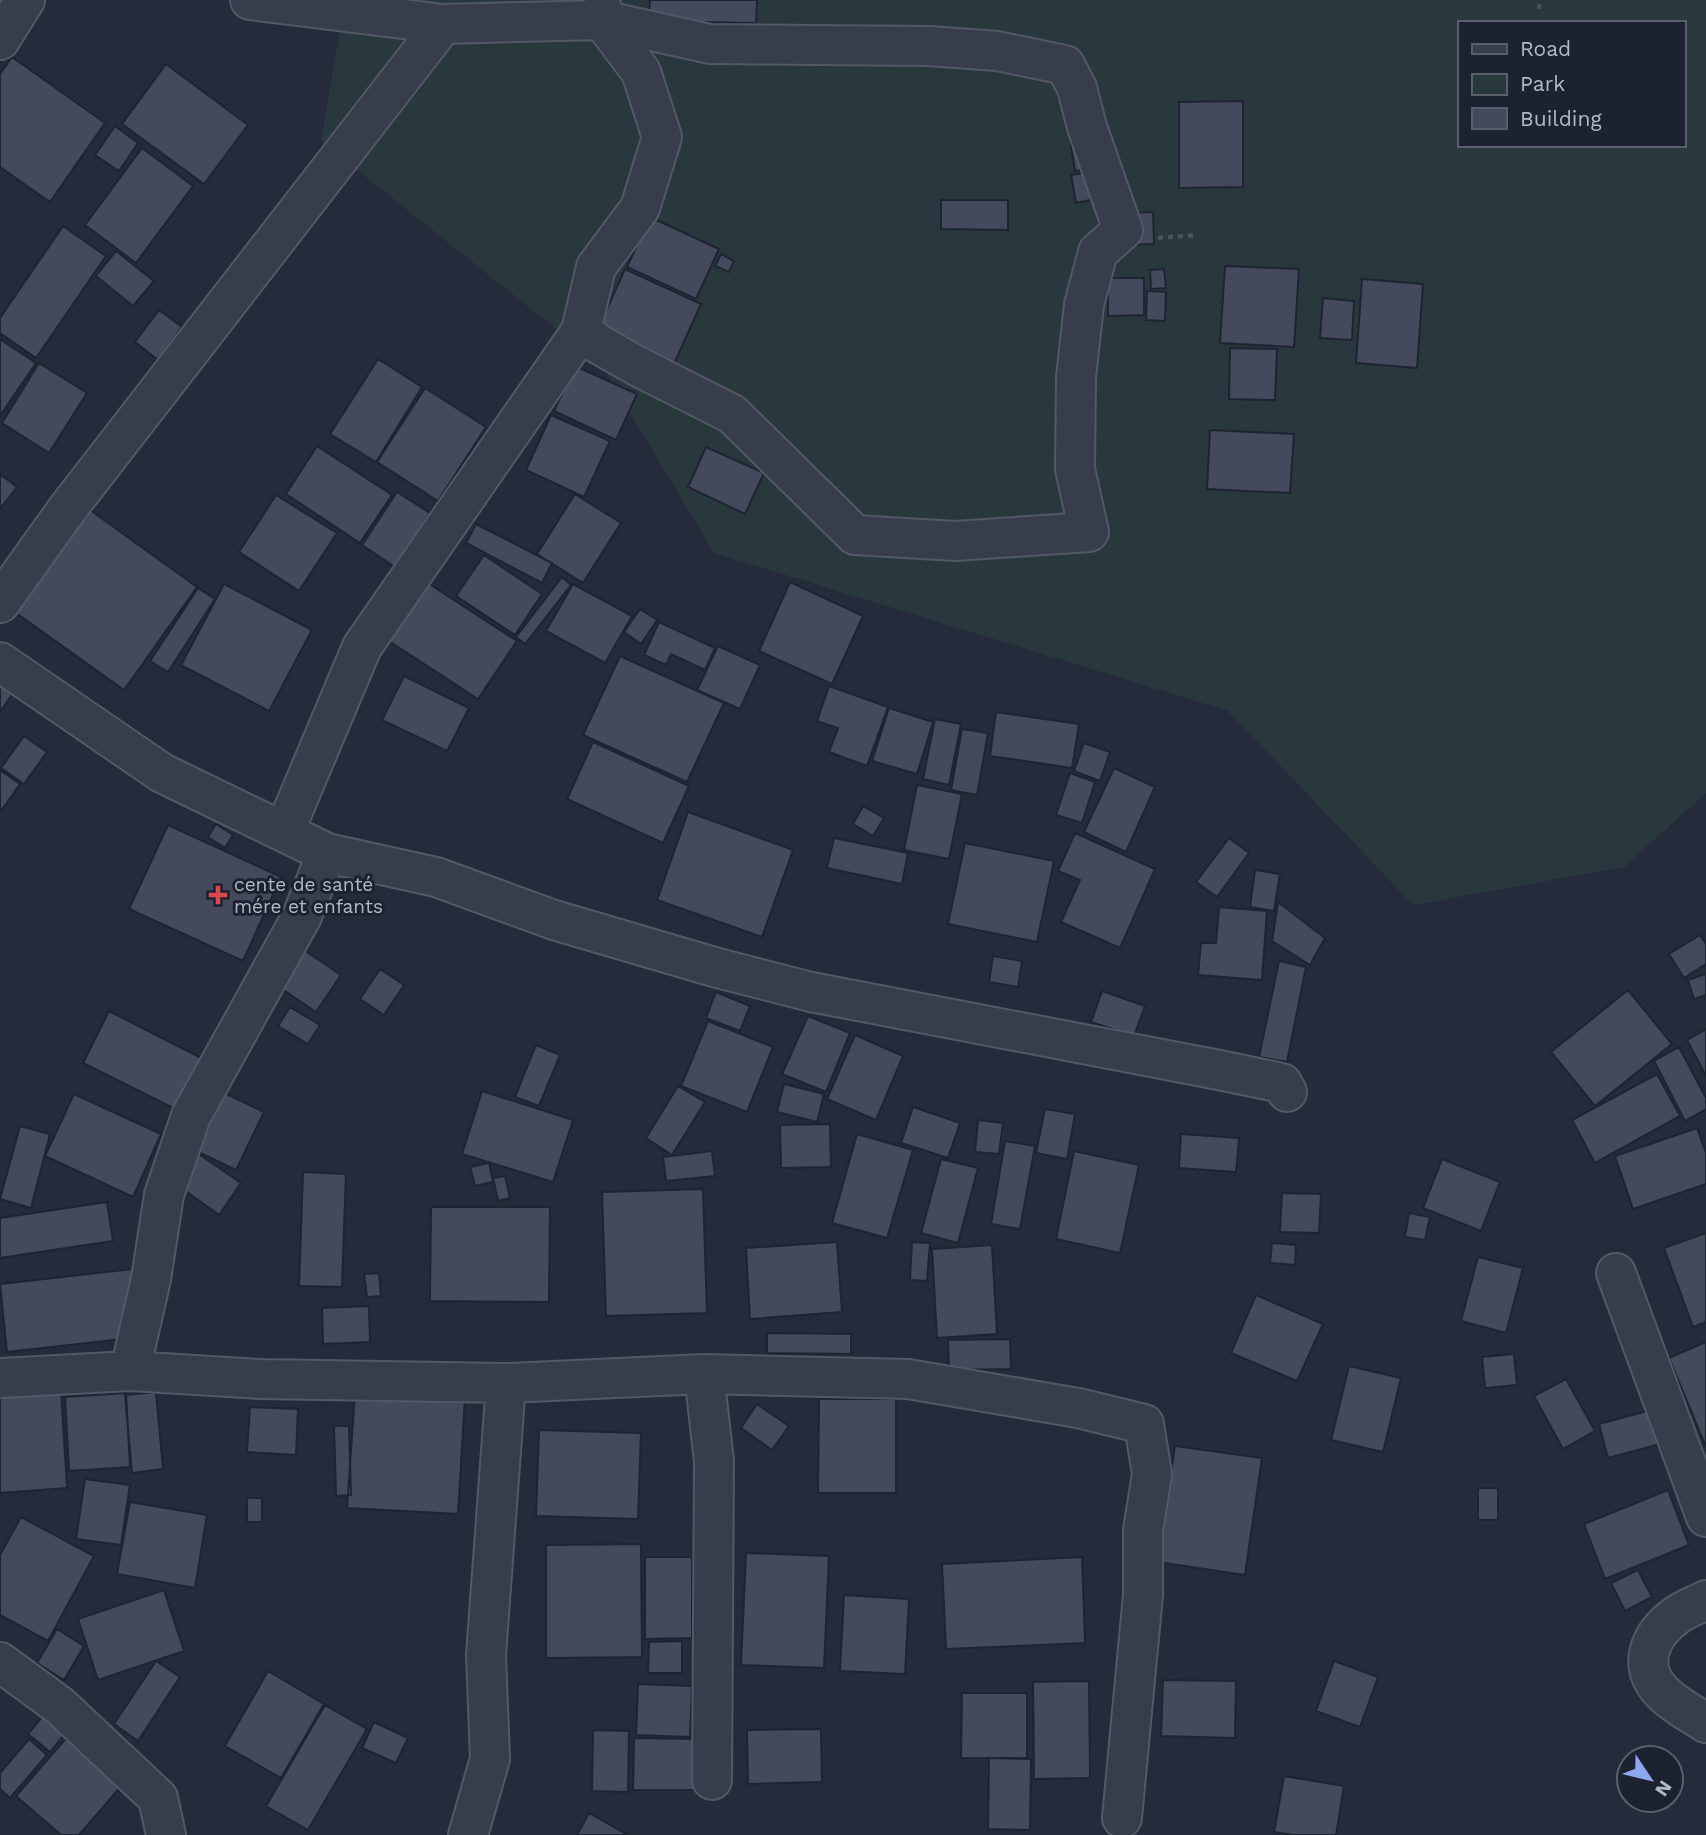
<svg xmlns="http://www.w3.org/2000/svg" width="1706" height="1835" font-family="'Work Sans',sans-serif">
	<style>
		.green { fill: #28383d; fill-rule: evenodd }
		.building { fill: #444a5c; stroke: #1f2432; stroke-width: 2 }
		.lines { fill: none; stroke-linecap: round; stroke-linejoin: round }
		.street-casing { stroke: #535866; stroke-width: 42 }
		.path { stroke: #46555b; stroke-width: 4.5; stroke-dasharray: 5 5; stroke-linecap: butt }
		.street { stroke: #383d4b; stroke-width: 38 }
		.health-dot { fill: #e0444e; stroke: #1d2230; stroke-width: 2.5 }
		.labels { text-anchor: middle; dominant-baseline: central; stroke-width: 6; stroke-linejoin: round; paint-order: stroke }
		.poi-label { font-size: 19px; fill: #b4b8c6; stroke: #1d2230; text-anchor: start }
	</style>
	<rect width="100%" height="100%" fill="#252b3b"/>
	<!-- green -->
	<path class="green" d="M345 0H1706V793L1624 867 1413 905 1228 711 714 553 601 365 321 141ZM1459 23H1683V145H1459Z"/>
	<!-- building -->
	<path class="building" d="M650 0H757L756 23 649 21Z
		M12 57 105 123 50 202 0 167V74Z
		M166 64 248 125 204 184 122 124Z
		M1243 101V187L1179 188V102Z
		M115 126 138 143 119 171 95 155Z
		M1089 137 1093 169 1075 171 1070 140Z
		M142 148 193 186 136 263 85 225Z
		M1095 171 1100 198 1076 203 1071 175Z
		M941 200H1008V230L941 229Z
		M1153 212 1154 244 1128 245V213Z
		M650 217 719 249 696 299 627 267Z
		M63 226 106 256 36 358 0 333V318Z
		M116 251 154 281 133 306 96 276Z
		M721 254 734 261 729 272 715 266Z
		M1225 266 1299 269 1294 347 1220 343Z
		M625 269 701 304 674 364 598 329Z
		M1164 269 1166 288 1151 289 1150 270Z
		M1108 278H1144V315L1108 316Z
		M1362 279 1423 284 1417 368 1356 363Z
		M1147 291 1166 292 1165 321 1146 320Z
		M1323 298 1354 301 1352 340 1320 338Z
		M159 310 182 327 158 360 135 342Z
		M0 339 36 363 0 416Z
		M1230 348 1277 349 1275 400 1229 399Z
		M378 359 422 387 376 462 330 434Z
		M39 363 87 393 49 453 2 423Z
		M575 366 637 394 616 440 554 411Z
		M425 388 486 427 438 501 377 462Z
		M551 415 610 441 584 497 526 470Z
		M1210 430 1294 434 1290 493 1207 489Z
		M317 446 392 495 360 543 286 494Z
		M706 447 764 473 745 514 688 487Z
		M0 474 17 487 0 509Z
		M397 492 430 513 395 567 362 545Z
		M575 494 621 523 583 583 537 554Z
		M276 495 337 533 299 591 239 552Z
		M79 502 197 587 124 690 5 605Z
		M476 524 552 563 542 583 466 543Z
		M484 555 542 594 515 635 456 596Z
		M411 572 517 641 478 699 372 630Z
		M562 577 571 585 525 644 516 637Z
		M790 582 863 616 832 684 759 651Z
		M224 584 312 630 269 711 181 665Z
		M573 584 632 616 605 663 546 631Z
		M198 588 215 599 168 672 150 661Z
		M640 609 657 620 641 644 624 632Z
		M659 622 715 648 705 670 671 654 666 665 644 655Z
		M718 646 760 665 740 709 697 690Z
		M620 656 724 703 687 782 583 735Z
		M0 667 21 682 0 712Z
		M404 676 469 708 447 751 382 720Z
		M829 686 888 707 867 766 829 752 838 728 817 721Z
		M889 708 933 722 917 774 872 761Z
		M996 712 1079 724 1072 768 990 756Z
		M935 719 961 724 949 785 923 779Z
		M962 729 988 733 977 795 951 790Z
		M24 736 47 752 24 784 1 768Z
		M593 742 689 786 663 843 567 799Z
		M1084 743 1110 752 1100 781 1074 771Z
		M1114 768 1155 787 1126 852 1084 832Z
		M0 770 20 784 1 811 0 810Z
		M1070 773 1095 782 1082 823 1056 815Z
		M917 785 962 794 949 859 904 850Z
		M863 806 884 818 873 836 853 824Z
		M688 812 793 850 762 937 657 900Z
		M216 824 233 835 225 848 208 837Z
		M168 825 281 877 243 961 129 909Z
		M1075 833 1155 869 1120 948 1061 922 1080 880 1058 871Z
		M834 838 908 853 902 884 827 868Z
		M1229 838 1249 853 1217 897 1196 882Z
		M965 843 1054 861 1037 942 948 924Z
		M1255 870 1280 874 1274 911 1250 907Z
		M1278 902 1325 938 1310 965 1272 941Z
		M1219 907 1267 911 1262 980 1198 975 1201 943H1216Z
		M1700 935 1706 944V964L1684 978 1669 954Z
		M304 950 341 975 316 1012 279 987Z
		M993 956 1022 961 1018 987 989 982Z
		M1279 961 1306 967 1287 1062 1259 1057Z
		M380 969 404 985 384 1015 360 999Z
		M1706 974V995L1694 999 1688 980Z
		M1628 990 1672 1044 1595 1106 1551 1052Z
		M1102 991 1145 1006 1134 1036 1091 1022Z
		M716 992 750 1006 740 1031 706 1018Z
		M290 1007 320 1025 308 1044 278 1026Z
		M109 1011 203 1059 177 1110 83 1063Z
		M808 1016 850 1033 826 1092 782 1074Z
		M708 1021 773 1047 747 1112 681 1086Z
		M1706 1029V1076L1687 1040Z
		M855 1035 903 1056 876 1120 827 1099Z
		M536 1045 560 1055 539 1106 515 1097Z
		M1679 1047 1706 1098V1109L1685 1121 1654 1061Z
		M1657 1074 1680 1116 1595 1163 1572 1120Z
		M784 1084 824 1094 817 1122 777 1112Z
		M678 1086 705 1102 672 1155 646 1138Z
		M218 1090 264 1112 236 1170 190 1148Z
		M482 1091 573 1120 553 1182 462 1154Z
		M74 1094 161 1134 133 1197 45 1156Z
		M913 1107 960 1123 948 1158 901 1143Z
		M1045 1109 1075 1114 1067 1159 1036 1153Z
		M978 1120 1003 1123 999 1154 975 1152Z
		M830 1124 831 1167 781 1168 780 1125Z
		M20 1126 50 1134 31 1208 0 1199Z
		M1697 1128 1706 1153V1184L1633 1209 1615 1156Z
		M857 1134 913 1150 887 1238 832 1223Z
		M1181 1134 1239 1138 1236 1172 1179 1168Z
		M1005 1141 1035 1146 1020 1229 991 1224Z
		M193 1150 241 1183 219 1215 172 1181Z
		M712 1151 715 1176 666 1181 663 1157Z
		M1074 1151 1139 1165 1120 1253 1056 1239Z
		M941 1159 978 1168 958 1243 921 1233Z
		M1442 1159 1500 1182 1481 1231 1423 1208Z
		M489 1163 493 1182 475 1186 470 1167Z
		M303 1172 346 1174 342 1287 299 1286Z
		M505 1176 510 1198 498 1201 493 1178Z
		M703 1189 707 1313 606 1316 602 1192Z
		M1282 1193 1321 1194 1319 1233 1280 1232Z
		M107 1202 113 1241 0 1258V1218Z
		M431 1207H550L549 1302 430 1301Z
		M1409 1213 1430 1217 1425 1240 1405 1237Z
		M1706 1233V1322L1693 1327 1664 1248Z
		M837 1242 842 1312 750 1319 746 1248Z
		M912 1242 930 1243 927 1281 910 1280Z
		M1272 1243 1296 1245 1295 1265 1270 1263Z
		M992 1245 997 1334 937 1338 932 1249Z
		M1478 1257 1523 1268 1506 1333 1461 1321Z
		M142 1268 149 1336 7 1352 0 1284Z
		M379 1273 381 1296 367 1297 364 1274Z
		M1256 1295 1323 1324 1297 1381 1231 1353Z
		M369 1306 370 1342 323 1344 322 1308Z
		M767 1333 851 1334V1354L767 1353Z
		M1010 1339 1011 1369 949 1370 948 1340Z
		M1706 1342V1447L1669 1358Z
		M1514 1354 1517 1385 1485 1388 1482 1357Z
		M1349 1366 1401 1378 1383 1452 1331 1440Z
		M1566 1379 1595 1431 1563 1449 1534 1396Z
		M61 1389 67 1488 0 1493V1393Z
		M156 1392 163 1469 132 1473 125 1395Z
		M126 1393 130 1467 69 1471 65 1397Z
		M355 1393 465 1398 458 1514 347 1508Z
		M819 1399H896V1493H818Z
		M757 1404 789 1426 772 1450 741 1428Z
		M1666 1406 1675 1440 1608 1458 1599 1424Z
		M250 1407 298 1409 296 1455 247 1452Z
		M334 1426H349L351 1495 336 1496Z
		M539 1430 641 1433 638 1519 536 1516Z
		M1175 1446 1262 1458 1245 1575 1157 1562Z
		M85 1479 130 1485 121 1545 76 1539Z
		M1478 1488H1498V1520H1478Z
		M1668 1490 1689 1545 1605 1579 1584 1524Z
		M247 1498H262V1522H247Z
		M130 1502 207 1515 195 1588 117 1574Z
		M21 1517 94 1556 48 1641 0 1615V1555Z
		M641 1544 642 1657 546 1658V1545Z
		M746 1553 829 1556 824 1668 741 1665Z
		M645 1557H692V1638L645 1639Z
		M1082 1557 1085 1643 946 1649 942 1564Z
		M1638 1570 1652 1597 1625 1611 1611 1583Z
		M164 1590 184 1651 98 1680 78 1619Z
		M844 1595 909 1599 905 1674 840 1671Z
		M57 1629 84 1646 64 1680 37 1663Z
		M682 1641V1673H648L649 1642Z
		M156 1661 180 1677 138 1741 114 1724Z
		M1334 1661 1378 1677 1360 1727 1316 1711Z
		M268 1671 324 1704 281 1778 225 1746Z
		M1163 1680 1236 1681 1235 1738 1161 1736Z
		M1089 1681 1090 1778 1034 1779 1033 1682Z
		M638 1684 692 1686 690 1737 636 1735Z
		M962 1693H1027V1758H961Z
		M325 1705 367 1729 308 1830 266 1806Z
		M48 1710 70 1727 50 1752 28 1734Z
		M374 1722 408 1738 396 1763 362 1748Z
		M821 1729 822 1782 748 1784 747 1730Z
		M593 1730 629 1731 628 1792 592 1791Z
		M68 1736 123 1784 79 1835H61L16 1796Z
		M634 1738 696 1739 695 1790H633Z
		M29 1739 47 1755 10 1798 0 1789V1773Z
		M989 1758 1031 1759 1030 1830 988 1829Z
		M1284 1776 1344 1786 1336 1835H1293L1274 1832Z
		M589 1813 628 1835H577Z"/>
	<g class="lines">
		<!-- street casing -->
		<g class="street-casing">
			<path id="street" d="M250 0 443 24 602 20 710 44 929 46 997 51 1065 65 1077 88 1087 127 1123 230 1098 252 1084 305 1076 377 1075 469 1089 532 955 541 855 535 732 414 637 366 600 345 581 331
				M0 40 25 0
				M0 603 68 508 443 24
				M0 662 162 773 327 853 436 877 554 920 714 967 811 992 1219 1070 1282 1083 1287 1092
				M284 832 362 647 581 331 596 267 640 208 662 137 641 72 602 20V9
				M1616 1273 1706 1517
				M130 1371 151 1279 164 1195 191 1116 302 916 327 853
				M704 1374 714 1461 712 1780
				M0 1378 130 1371 259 1379 506 1383 704 1374 908 1379 1078 1408 1144 1424 1152 1474 1143 1530V1595L1122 1818
				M1706 1600C1697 1605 1685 1609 1677 1615 1650 1634 1636 1666 1662 1692 1673 1704 1692 1714 1706 1723
				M0 1662 60 1706 158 1798 166 1835
				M468 1835 490 1759 486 1655 506 1383"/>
		</g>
		<!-- path -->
		<path class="path" d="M1539 9 1540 0
			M1158 238 1196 235"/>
		<!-- street -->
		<use href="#street" class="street"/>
	</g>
	<!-- markers -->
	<path class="health-dot" d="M214.5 884.5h7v7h7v7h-7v7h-7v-7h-7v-7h7z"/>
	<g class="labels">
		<!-- poi labels -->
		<g class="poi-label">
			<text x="234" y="884">cente de santé<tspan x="234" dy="22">mére et enfants</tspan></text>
		</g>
	</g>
	<!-- legend -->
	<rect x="1458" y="21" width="228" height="126" fill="#1d2230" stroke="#595e6c" stroke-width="2"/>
	<rect x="1472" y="44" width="35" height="10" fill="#383d4b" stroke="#595e6c" stroke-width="2"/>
	<text x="1520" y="56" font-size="21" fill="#b4b8c6">Road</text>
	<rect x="1472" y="74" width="35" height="21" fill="#28383d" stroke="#595e6c" stroke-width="2"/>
	<text x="1520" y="91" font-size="21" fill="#b4b8c6">Park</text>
	<rect x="1472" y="108" width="35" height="21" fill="#444a5c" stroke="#595e6c" stroke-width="2"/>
	<text x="1520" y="126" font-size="21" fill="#b4b8c6">Building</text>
	<!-- north arrow -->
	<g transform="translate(1650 1779) rotate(125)"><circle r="33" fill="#1d2230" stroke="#595e6c" stroke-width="2"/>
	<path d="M0-5L12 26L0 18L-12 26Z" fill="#8fa6f1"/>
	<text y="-10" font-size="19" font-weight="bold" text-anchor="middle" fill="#b4b8c6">N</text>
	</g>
</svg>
